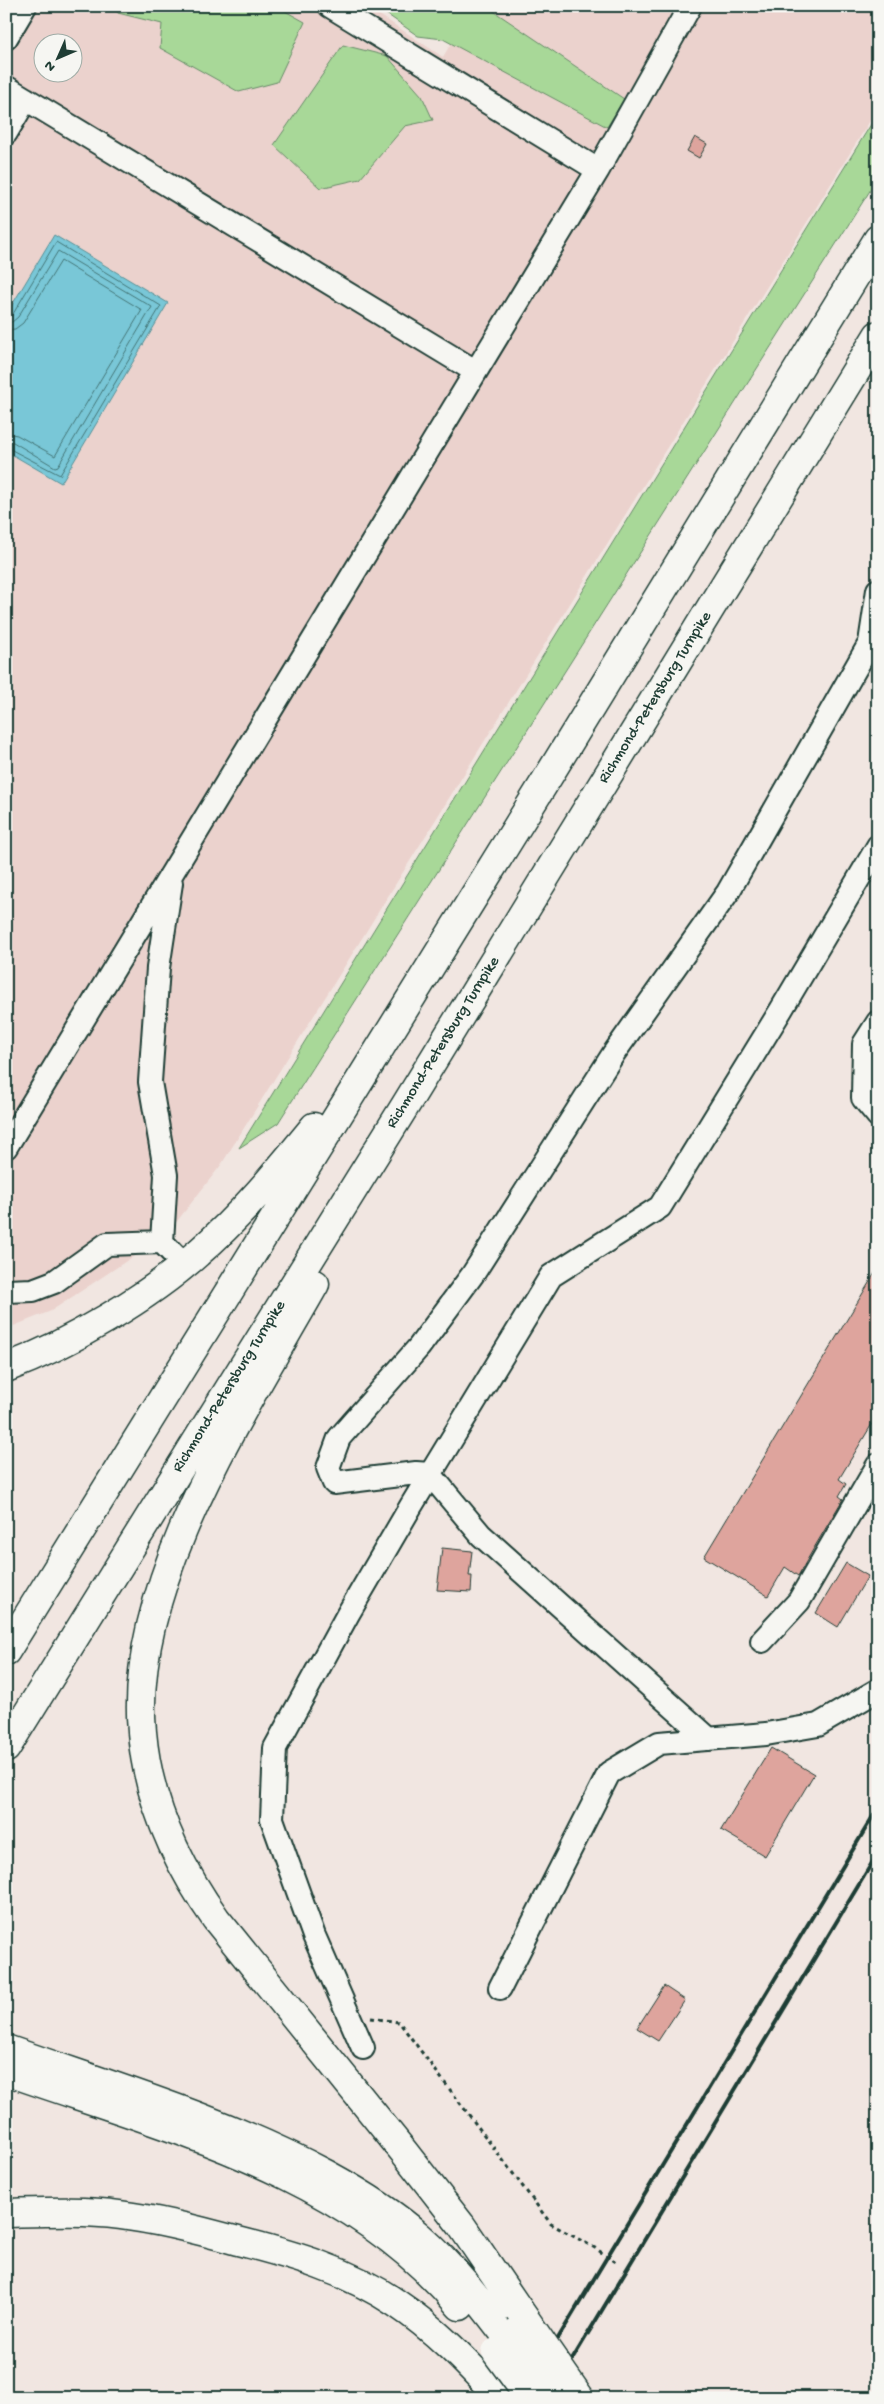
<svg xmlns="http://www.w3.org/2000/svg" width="884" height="2404" font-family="'Gochi Hand',sans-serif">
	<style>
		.built { fill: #ebd2cd; fill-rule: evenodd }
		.green { fill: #a8d898; stroke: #648a66 }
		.water { fill: #79c7d7; stroke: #559096 }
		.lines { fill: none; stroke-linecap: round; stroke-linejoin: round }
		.shore { stroke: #437475; stroke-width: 1 }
		.building { fill: #dea49d; stroke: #1f3d34 }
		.minor-casing { stroke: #1f3d34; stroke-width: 26 }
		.highway-casing { stroke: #1f3d34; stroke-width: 31 }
		.path { stroke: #1f3d34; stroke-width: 3; stroke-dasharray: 4 4; stroke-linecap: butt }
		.minor { stroke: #f6f6f2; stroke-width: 22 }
		.highway { stroke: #f6f6f2; stroke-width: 28 }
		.rail { stroke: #1f3d34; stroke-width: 4 }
		.highway-bridge-casing { stroke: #1f3d34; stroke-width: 31; stroke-linecap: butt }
		.highway-bridge { stroke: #f6f6f2; stroke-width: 28 }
		.labels { text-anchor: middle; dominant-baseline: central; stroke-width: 4.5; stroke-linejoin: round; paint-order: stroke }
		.street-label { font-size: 16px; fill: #1f3d34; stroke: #f6f6f2 }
	</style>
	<rect width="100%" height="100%" fill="#f1e6e1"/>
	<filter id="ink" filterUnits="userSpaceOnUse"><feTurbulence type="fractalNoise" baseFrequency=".02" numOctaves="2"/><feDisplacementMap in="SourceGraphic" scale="10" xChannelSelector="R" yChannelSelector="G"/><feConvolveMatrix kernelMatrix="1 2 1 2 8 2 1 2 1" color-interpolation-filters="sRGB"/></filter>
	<g filter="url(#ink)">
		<!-- built -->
		<path class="built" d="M6 6H366L443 57 473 6H878V108L221 1165 167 1234 51 1311 6 1329ZM42 42H72V72H42Z"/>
		<!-- green -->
		<path class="green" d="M112 6H276L305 22 277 82 239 92 160 48 162 24 118 13Z
			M375 6H486L624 99 607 127 443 39 418 36Z
			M343 45 387 56 422 96 433 120 405 126 360 179 320 188 274 145Z
			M878 113V178L278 1123 239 1148Z"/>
		<!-- water -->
		<path class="water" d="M54 235 168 303 61 483 6 451V315Z"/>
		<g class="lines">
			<!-- shore -->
			<path class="shore" d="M6 316 13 314 56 242 161 306 60 475 6 447
				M6 323 12 322 18 317 58 251 152 307 58 466 55 467 13 442 6 441
				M6 330 15 329 23 323 61 261 142 310 55 456 17 435 6 433"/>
		</g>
		<!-- building -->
		<path class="building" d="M695 137 707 144 699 158 687 151Z
			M878 1268V1414L839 1479 846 1484 839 1496 843 1499 814 1548 798 1576 785 1567 768 1596 704 1557Z
			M442 1548 472 1551 469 1576H472L471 1592 437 1590Z
			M846 1563 868 1576 838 1627 816 1613Z
			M771 1748 814 1774 765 1856 721 1830Z
			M664 1986 685 2000 658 2041 637 2028Z"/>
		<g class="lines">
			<!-- minor casing -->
			<g class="minor-casing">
				<path id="minor" d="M330 6 598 170
					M6 38 25 6
					M6 87 475 371
					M6 133 26 99
					M878 1022 864 1044 863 1098 878 1116
					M6 1147 598 170 690 6
					M162 1242 166 1175 150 1082 158 968 171 883
					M6 1291 33 1290 54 1282 107 1244 162 1242 183 1264
					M762 1641 799 1601 878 1465
					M709 1739 481 1535 430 1474 416 1473 334 1483 328 1468 339 1438 419 1347 473 1274 614 1053 728 892 870 643 878 590
					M500 1988 609 1773 659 1743 766 1734 818 1725 878 1690
					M363 2048 314 1936 272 1819 275 1748 348 1614 411 1506 551 1276 660 1207 781 1010 878 846"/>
			</g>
			<!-- highway casing -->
			<g class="highway-casing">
				<path id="highway" d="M315 1284C244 1410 128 1583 142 1732 148 1801 176 1863 216 1919L404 2152 461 2225 519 2310
					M6 1368C69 1344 148 1298 198 1253 241 1216 278 1171 314 1127
					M6 1651 543 785 878 239
					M6 1748 405 1106 878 335
					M6 2049C114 2087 225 2120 326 2174 359 2192 392 2212 420 2237 453 2266 479 2300 505 2334
					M6 2071C165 2127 348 2171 460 2306
					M6 2213C44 2212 83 2210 120 2215 160 2220 199 2230 238 2241 293 2255 349 2271 396 2303 435 2329 468 2363 500 2398"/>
			</g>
			<!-- path -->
			<path class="path" d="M371 2018 399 2022 551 2224 595 2248 616 2262"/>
			<!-- minor -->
			<use href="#minor" class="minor"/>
			<!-- highway -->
			<use href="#highway" class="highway"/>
			<!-- rail -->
			<path class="rail" d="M522 2398 878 1808
				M549 2398 878 1853"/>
			<!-- highway-bridge casing -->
			<g class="highway-bridge-casing">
				<path id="highway-bridge" d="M519 2310 580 2398
					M505 2334 556 2398
					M496 2352 530 2398"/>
			</g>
			<!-- highway-bridge -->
			<use href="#highway-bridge" class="highway-bridge"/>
		</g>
	</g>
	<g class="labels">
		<!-- street labels -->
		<g class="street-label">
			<text transform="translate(656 698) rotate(-58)">Richmond-Petersburg Turnpike</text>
			<text transform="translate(444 1043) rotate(-58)">Richmond-Petersburg Turnpike</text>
			<text transform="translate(230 1387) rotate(-58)">Richmond-Petersburg Turnpike</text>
		</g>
	</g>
	<!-- margin -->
	<rect width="884" height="2404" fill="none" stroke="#f6f6f2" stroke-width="25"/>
	<rect x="12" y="12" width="859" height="2379" fill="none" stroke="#1f3d34" stroke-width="2" filter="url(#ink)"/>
	<!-- north arrow -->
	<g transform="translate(58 58) rotate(225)"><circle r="24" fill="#f6f6f2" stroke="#a0aca6"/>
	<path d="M0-4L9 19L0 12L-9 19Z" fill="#1f3d34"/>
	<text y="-8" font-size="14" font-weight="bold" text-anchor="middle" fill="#1f3d34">N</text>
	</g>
</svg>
